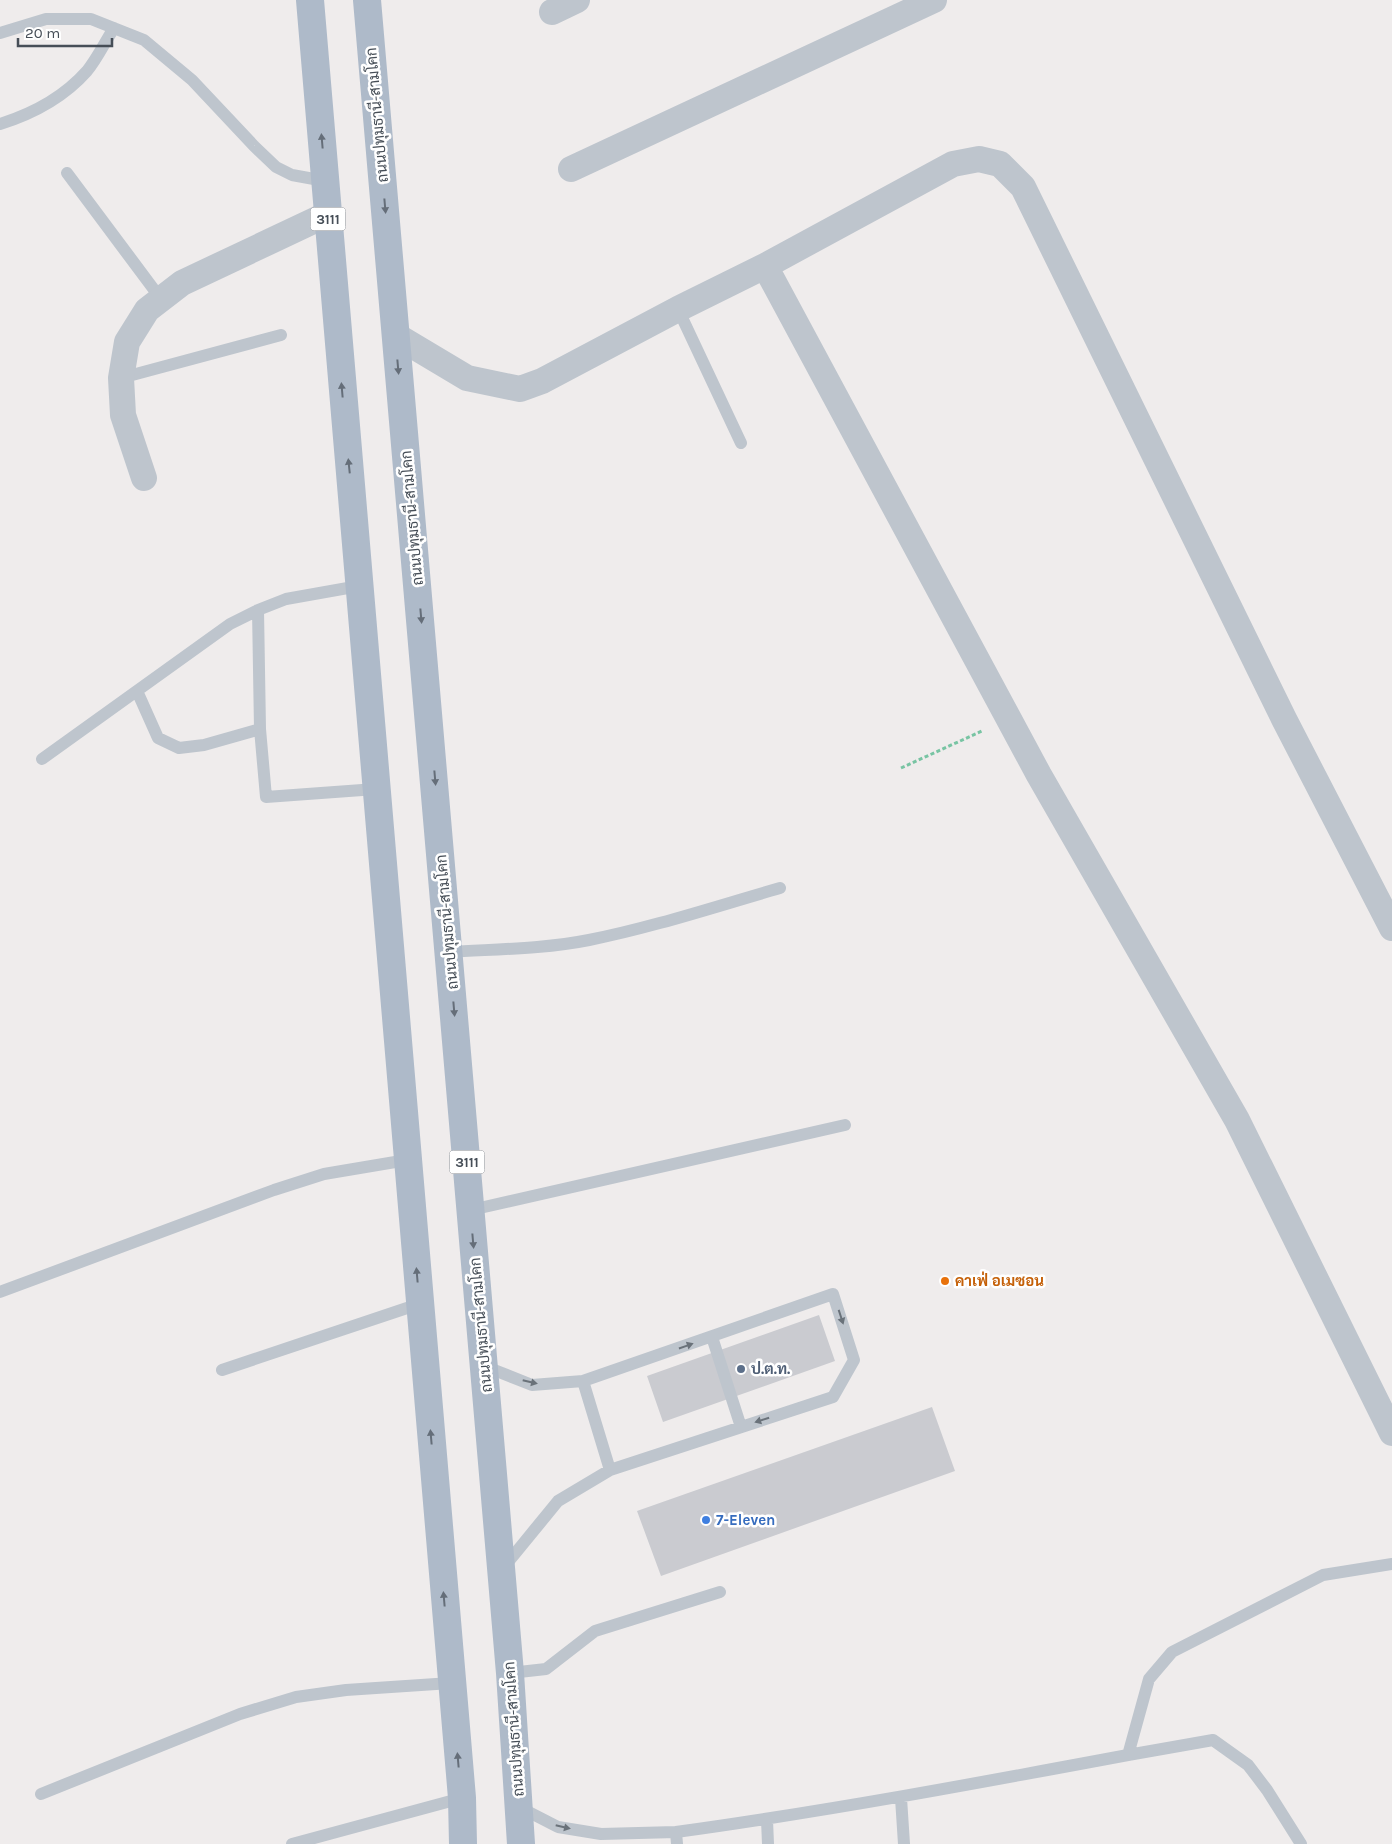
<svg xmlns="http://www.w3.org/2000/svg" width="1392" height="1844" font-family="Karla,Sarabun,sans-serif">
	<style>
		.building { fill: #cacbd0 }
		.lines { fill: none; stroke-linecap: round; stroke-linejoin: round }
		.path { stroke: #78c4a3; stroke-width: 3; stroke-dasharray: 4 2.5; stroke-linecap: butt }
		.service { stroke: #bec5cd; stroke-width: 12 }
		.minor { stroke: #bec5cd; stroke-width: 26 }
		.primary { stroke: #aebac9; stroke-width: 28 }
		.oneway { fill: #656e79 }
		.oneway2 { fill: #6a727a }
		.food-dot { fill: #e8710a; stroke: #fff; stroke-width: 2 }
		.service-dot { fill: #5c6f8a; stroke: #fff; stroke-width: 2 }
		.shop-dot { fill: #3f7fe0; stroke: #fff; stroke-width: 2 }
		.labels { text-anchor: middle; dominant-baseline: central; stroke-width: 5; stroke-linejoin: round; paint-order: stroke }
		.shield { fill: #fff; stroke: #7e8389; stroke-width: 1 }
		.shield-label { font-size: 14px; font-weight: bold; fill: #464e57 }
		.street-label { font-size: 15px; fill: #464e57; stroke: #fff }
		.food-label { font-size: 15px; font-weight: bold; fill: #c56008; stroke: #fff; text-anchor: start }
		.service-label { font-size: 15px; font-weight: bold; fill: #4e5e75; stroke: #fff; text-anchor: start }
		.shop-label { font-size: 15px; font-weight: bold; fill: #366cbe; stroke: #fff; text-anchor: start }
	</style>
	<rect width="100%" height="100%" fill="#efecec"/>
	<!-- building -->
	<path class="building" d="M819 1315 835 1361 663 1422 647 1376Z
		M932 1407 955 1471 661 1576 637 1511Z"/>
	<g class="lines">
		<!-- path -->
		<path class="path" d="M901 768 982 731"/>
		<!-- service -->
		<path class="service" d="M0 33 46 19H91L144 40 192 80 254 146 276 167 292 175 325 181
			M0 124C32 114 64 97 87 71 97 59 105 42 114 28
			M67 173 161 299
			M678 309 741 443
			M121 378 281 335
			M137 691 158 738 179 748 204 745 260 729 258 610
			M260 729 266 797 376 789
			M42 759 230 624 258 610 286 599 359 586
			M449 952C496 949 544 949 589 940 654 927 717 906 780 888
			M471 1210 845 1125
			M0 1292 274 1190 324 1174 407 1160
			M712 1337 741 1427
			M484 1366 532 1385 583 1381 833 1294 854 1360 833 1397 610 1470 558 1501 504 1567
			M222 1370 419 1304
			M583 1381 610 1470
			M510 1673 546 1669 595 1631 720 1592
			M1128 1755 1213 1740 1248 1765 1267 1790 1301 1844
			M41 1794 240 1714 296 1697 346 1690 451 1683
			M901 1798 904 1844
			M519 1807 558 1827 601 1834 676 1832 677 1844
			M767 1820 768 1844
			M676 1832C828 1811 978 1783 1128 1755L1149 1679 1172 1652 1323 1575 1392 1564
			M292 1844 462 1798"/>
		<!-- minor -->
		<path class="minor" d="M552 12 577 0
			M571 169 934 0
			M765 266 953 164 979 159 1000 164 1023 187 1284 719 1392 928
			M395 335 467 378 520 389 542 381 678 309 765 266 1039 775 1237 1120 1392 1433
			M144 478 123 415 121 378 127 342 147 310 182 283 328 214"/>
		<!-- primary -->
		<path class="primary" d="M310 0 462 1798 463 1844
			M367 0 510 1673 521 1844"/>
	</g>
	<!-- one-way arrows -->
	<defs><path id="oneway-solid" d="M-6-.8H1V-3.2L6.5 0L1 3.2V.8H-6Z" transform="scale(1.25)"/></defs>
	<g class="oneway">
		<use href="#oneway-solid" transform="translate(322 141) rotate(-95)"/>
		<use href="#oneway-solid" transform="translate(385 206) rotate(85)"/>
		<use href="#oneway-solid" transform="translate(398 367) rotate(85)"/>
		<use href="#oneway-solid" transform="translate(342 390) rotate(-95)"/>
		<use href="#oneway-solid" transform="translate(349 466) rotate(-96)"/>
		<use href="#oneway-solid" transform="translate(421 616) rotate(85)"/>
		<use href="#oneway-solid" transform="translate(435 778) rotate(85)"/>
		<use href="#oneway-solid" transform="translate(454 1009) rotate(85)"/>
		<use href="#oneway-solid" transform="translate(473 1241) rotate(85)"/>
		<use href="#oneway-solid" transform="translate(417 1275) rotate(-95)"/>
		<use href="#oneway-solid" transform="translate(431 1437) rotate(-95)"/>
		<use href="#oneway-solid" transform="translate(444 1599) rotate(-95)"/>
		<use href="#oneway-solid" transform="translate(458 1760) rotate(-95)"/>
	</g>
	<g class="oneway2">
		<use href="#oneway-solid" transform="translate(841 1317) rotate(72)"/>
		<use href="#oneway-solid" transform="translate(686 1346) rotate(-19)"/>
		<use href="#oneway-solid" transform="translate(530 1382) rotate(13)"/>
		<use href="#oneway-solid" transform="translate(762 1420) rotate(162)"/>
		<use href="#oneway-solid" transform="translate(563 1827) rotate(13)"/>
	</g>
	<!-- markers -->
	<circle class="food-dot" cx="945" cy="1281" r="5"/>
	<circle class="service-dot" cx="741" cy="1369" r="5"/>
	<circle class="shop-dot" cx="706" cy="1520" r="5"/>
	<g class="labels">
		<!-- shield labels -->
		<g class="shield">
			<rect x="310.5" y="207.5" width="35" height="23" rx="4"/>
			<rect x="449.5" y="1150.5" width="35" height="23" rx="4"/>
		</g>
		<g class="shield-label">
			<text x="328" y="219">3111</text>
			<text x="467" y="1162">3111</text>
		</g>
		<!-- street labels -->
		<g class="street-label">
			<text transform="translate(377 115) rotate(-95)">ถนนปทุมธานี-สามโคก</text>
			<text transform="translate(412 518) rotate(-95)">ถนนปทุมธานี-สามโคก</text>
			<text transform="translate(447 922) rotate(-95)">ถนนปทุมธานี-สามโคก</text>
			<text transform="translate(481 1325) rotate(-95)">ถนนปทุมธานี-สามโคก</text>
			<text transform="translate(514 1729) rotate(-94)">ถนนปทุมธานี-สามโคก</text>
		</g>
		<!-- food labels -->
		<g class="food-label">
			<text x="955" y="1281">คาเฟ่ อเมซอน</text>
		</g>
		<!-- service labels -->
		<g class="service-label">
			<text x="751" y="1369">ป.ต.ท.</text>
		</g>
		<!-- shop labels -->
		<g class="shop-label">
			<text x="716" y="1520">7-Eleven</text>
		</g>
	</g>
	<!-- scale -->
	<path d="M18 38v8h94v-8" fill="none" stroke="#464e57" stroke-width="2.5"/>
	<text x="25" y="38" font-size="15" fill="#464e57" stroke="#ffffff" stroke-width="4" paint-order="stroke">20 m</text>
</svg>
